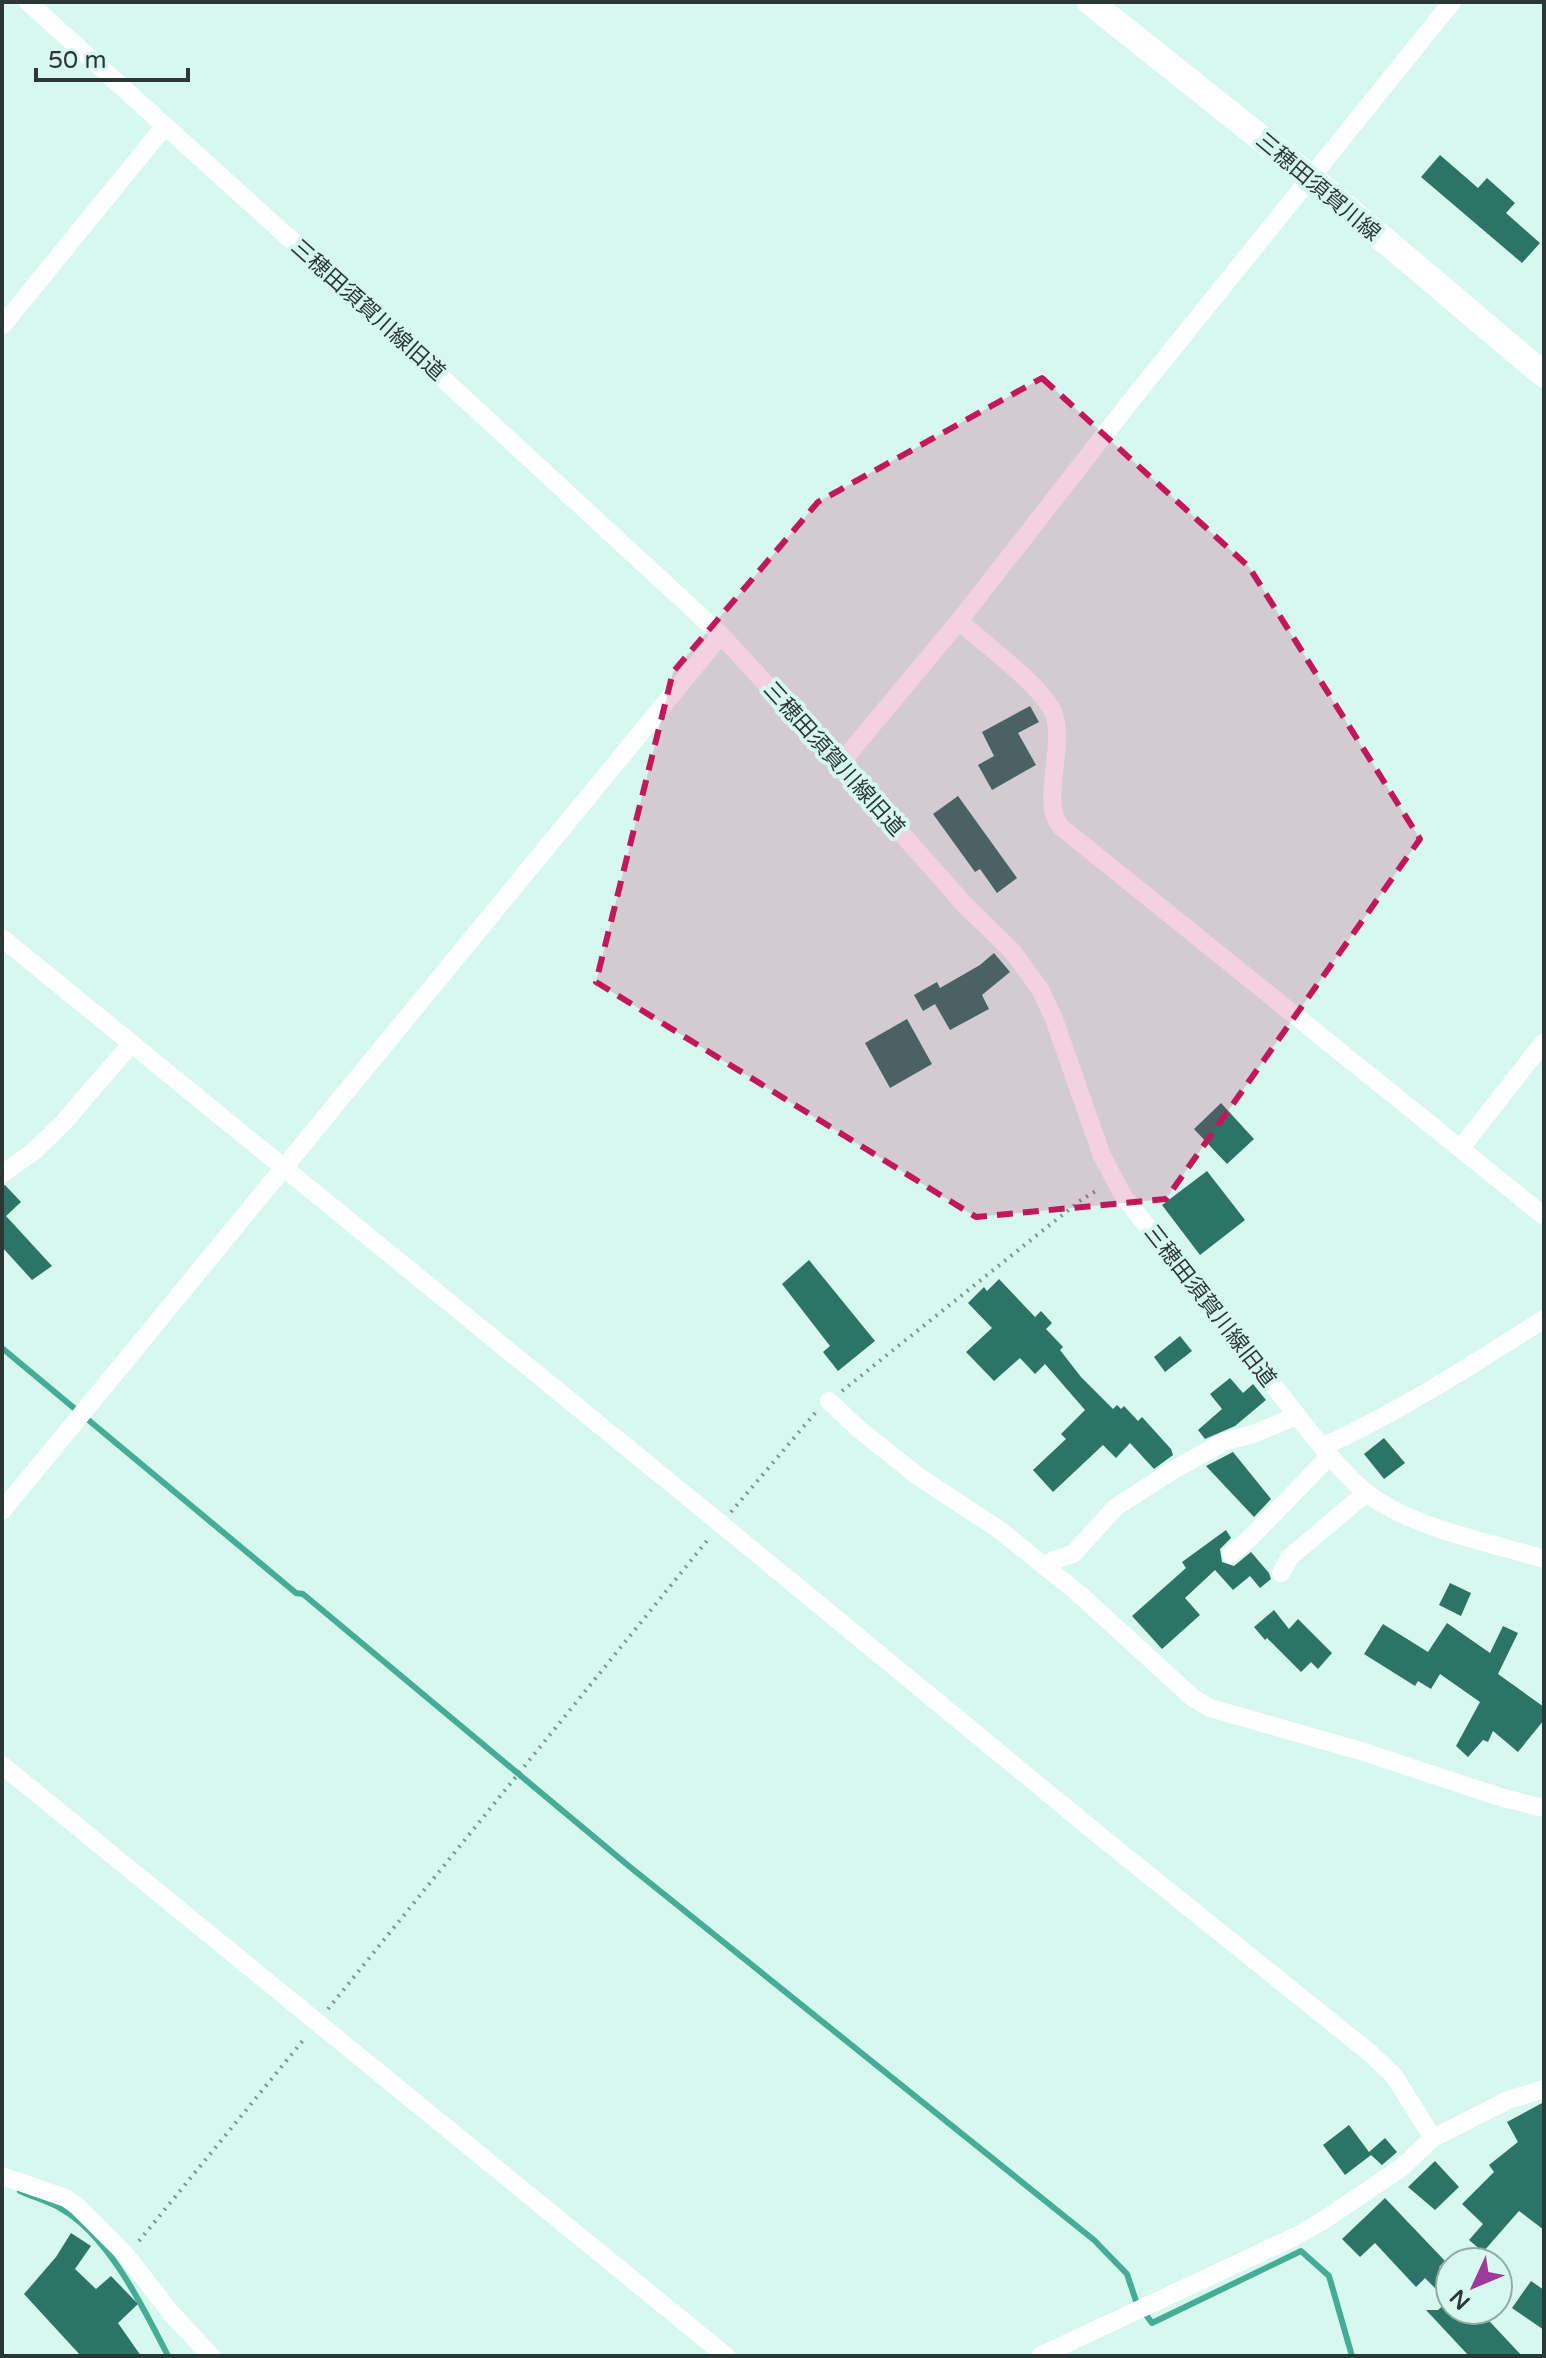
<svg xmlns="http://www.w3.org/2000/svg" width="1546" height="2358" font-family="'Varela Round','Noto Sans JP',sans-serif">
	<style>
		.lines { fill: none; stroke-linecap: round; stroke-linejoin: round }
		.stream { stroke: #45ad97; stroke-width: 6 }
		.building { fill: #2c7566 }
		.path { stroke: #7e948e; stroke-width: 4; stroke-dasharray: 2 6; stroke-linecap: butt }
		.minor { stroke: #fff; stroke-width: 18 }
		.secondary { stroke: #fff; stroke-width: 26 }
		.marked { fill: #c2185b; fill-opacity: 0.2; stroke: #c2185b; stroke-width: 6; stroke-dasharray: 16 10; stroke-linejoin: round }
		.labels { text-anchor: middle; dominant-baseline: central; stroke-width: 8; stroke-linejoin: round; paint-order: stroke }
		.street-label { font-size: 22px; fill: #2a3734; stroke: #d7f8ef }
	</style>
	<rect width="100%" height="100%" fill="#d7f8ef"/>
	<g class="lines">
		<!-- stream -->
		<path class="stream" d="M2 1348 296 1593 303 1594 630 1867 1094 2240 1127 2274 1136 2301 1152 2323 1301 2251 1329 2276 1352 2356
			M20 2191C33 2197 48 2201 60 2208 108 2234 144 2309 168 2356"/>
	</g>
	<!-- building -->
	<path class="building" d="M1440 155 1478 188 1487 178 1515 203 1506 213 1540 243 1522 263 1421 177Z
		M1030 706 1039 722 1018 733 1036 765 992 790 978 765 994 756 982 732Z
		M958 796 1017 878 997 893 980 869 975 872 933 814Z
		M994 953 1010 972 982 995 989 1009 950 1030 935 1004 923 1011 914 995 937 982 940 988 980 965Z
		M907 1019 932 1064 890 1088 865 1043Z
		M1221 1103 1254 1139 1227 1164 1194 1129Z
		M1207 1171 1245 1220 1200 1255 1162 1205Z
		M5 1185 21 1202 6 1216 52 1266 32 1280 2 1247V1186Z
		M809 1260 875 1341 838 1371 823 1352 830 1346 782 1284Z
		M999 1279 1035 1317 1041 1311 1052 1323 1046 1329 1063 1347 1060 1350 1081 1377 1113 1409 1117 1405 1121 1409 1124 1406 1138 1421 1142 1417 1171 1449 1173 1455 1154 1469 1130 1443 1116 1458 1103 1445 1053 1492 1033 1470 1066 1439 1061 1434 1085 1410 1045 1364 1035 1374 1020 1358 994 1381 966 1352 992 1328 968 1303 984 1287 987 1291Z
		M1180 1336 1192 1351 1165 1372 1154 1357Z
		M1230 1378 1243 1393 1253 1384 1266 1400 1235 1426 1205 1439 1198 1430 1222 1409 1210 1394Z
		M1384 1438 1405 1463 1384 1479 1364 1454Z
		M1233 1452 1271 1499 1254 1517 1206 1466Z
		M1226 1530 1231 1538 1220 1549 1222 1562 1234 1566 1251 1552 1269 1573 1271 1579 1260 1588 1250 1576 1233 1590 1215 1570 1185 1598 1200 1615 1162 1649 1132 1616 1186 1568 1182 1562Z
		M1450 1583 1471 1593 1461 1616 1439 1605Z
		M1274 1610 1289 1629 1298 1619 1332 1653 1318 1669 1311 1662 1301 1672 1267 1638 1265 1640 1254 1627Z
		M1447 1623 1490 1653 1503 1626 1518 1633 1498 1674 1544 1707V1720L1518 1752 1493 1731 1488 1742 1483 1740 1468 1757 1456 1746 1480 1702 1440 1674 1431 1689 1418 1681 1415 1686 1364 1654 1383 1624 1428 1652Z
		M1544 2102V2230L1519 2211 1483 2252 1469 2240 1483 2224 1462 2204 1494 2172 1489 2165 1518 2142 1507 2122Z
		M1349 2125 1369 2152 1385 2138 1397 2152 1382 2165 1371 2155 1345 2175 1323 2145Z
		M1435 2161 1459 2187 1435 2210 1408 2187Z
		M1385 2198 1445 2261 1439 2267 1450 2279V2310H1479L1522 2356H1469L1426 2310H1438L1448 2301 1425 2278 1416 2287 1375 2243 1360 2257 1342 2239Z
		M71 2233 91 2246 75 2269 96 2289 111 2276 138 2304 118 2323 141 2356H81L24 2294 56 2257Z
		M1531 2281 1544 2290V2330L1512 2308Z"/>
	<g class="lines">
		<!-- path -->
		<path class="path" d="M842 1391 1081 1200 1099 1189
			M731 1512 816 1412
			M328 2009 710 1537
			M139 2241 305 2038"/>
		<!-- minor -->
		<path class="minor" d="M28 2 362 304 721 635 840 764 964 904 1013 952 1040 989 1054 1019 1102 1156 1124 1197 1322 1447C1338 1465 1354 1485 1375 1499 1419 1529 1492 1543 1544 1559
			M2 326 164 127
			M959 621C983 643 1040 684 1053 712 1067 745 1039 803 1061 827L1544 1216
			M840 764 959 621 1134 397 1452 2
			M2 938 721 1524 1100 1836 1370 2053 1394 2076 1433 2138
			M1460 1149 1544 1042
			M2 1174 33 1152 63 1123 132 1043
			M829 1401 860 1430 919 1477 997 1528 1077 1592 1193 1698 1210 1708 1361 1751 1503 1798 1544 1808
			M1322 1447C1399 1412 1472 1365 1544 1319
			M2 1511 721 635
			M1231 1554 1251 1537 1330 1456
			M1045 1567 1054 1560 1073 1554 1116 1507 1175 1469 1226 1441 1253 1434 1297 1416
			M1281 1573 1290 1557 1366 1493
			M2 1765 726 2356
			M2 2176 66 2198 77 2206 126 2255 171 2313 211 2356
			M1040 2356 1294 2237 1321 2222 1401 2168 1433 2138 1508 2100 1544 2089"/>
		<!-- secondary -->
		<path class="secondary" d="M1090 2 1311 178 1544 375"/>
	</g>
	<!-- marked area -->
	<path class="marked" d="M1042 378 1249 567 1420 839 1166 1199 976 1217 596 982 673 672 818 502Z"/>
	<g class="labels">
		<!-- street labels -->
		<g class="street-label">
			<text transform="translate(1318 187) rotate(40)">三穂田須賀川線</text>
			<text transform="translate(368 310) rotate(42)">三穂田須賀川線旧道</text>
			<text transform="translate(834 759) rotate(48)">三穂田須賀川線旧道</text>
			<text transform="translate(1210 1306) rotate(52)">三穂田須賀川線旧道</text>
		</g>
	</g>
	<!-- border -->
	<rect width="1546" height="2358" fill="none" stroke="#2a3734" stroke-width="8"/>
	<!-- north arrow -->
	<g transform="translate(1474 2286) rotate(226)"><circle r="38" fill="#d7f8ef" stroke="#92aba4" stroke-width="2"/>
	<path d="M0-6L14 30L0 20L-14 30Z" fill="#9e399e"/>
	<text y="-12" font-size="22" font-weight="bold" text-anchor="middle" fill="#2a3734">N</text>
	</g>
	<!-- scale -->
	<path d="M36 68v12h152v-12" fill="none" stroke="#2a3734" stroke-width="4"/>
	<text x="48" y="68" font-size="24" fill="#2a3734" stroke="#d7f8ef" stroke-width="6" paint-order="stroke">50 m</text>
</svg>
